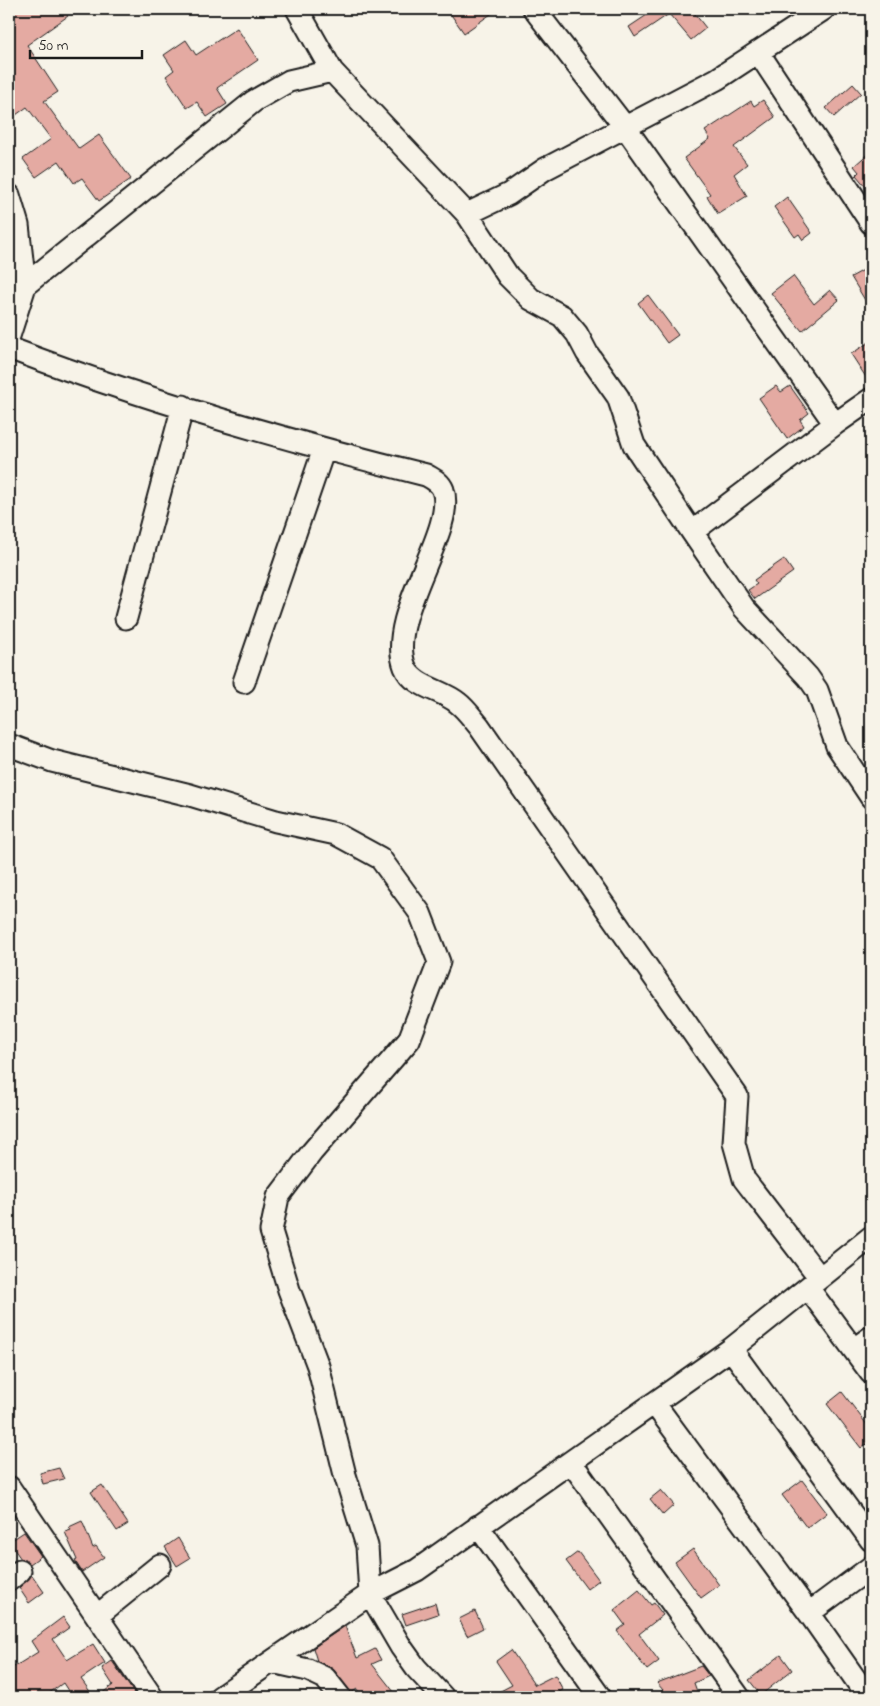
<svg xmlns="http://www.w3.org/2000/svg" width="880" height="1706" font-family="'Indie Flower',sans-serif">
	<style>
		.building { fill: #e4aaa2; stroke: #1c1c1c }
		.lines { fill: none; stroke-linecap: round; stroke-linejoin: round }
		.minor-casing { stroke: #1c1c1c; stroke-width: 25 }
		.minor { stroke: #f7f3e8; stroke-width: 21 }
	</style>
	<rect width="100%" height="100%" fill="#f7f3e8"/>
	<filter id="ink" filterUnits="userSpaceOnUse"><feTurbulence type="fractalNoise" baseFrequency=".02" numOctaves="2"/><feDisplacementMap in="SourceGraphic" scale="10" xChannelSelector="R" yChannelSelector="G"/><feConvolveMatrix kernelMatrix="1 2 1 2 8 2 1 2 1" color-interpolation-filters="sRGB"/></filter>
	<g filter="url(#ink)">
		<!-- building -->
		<path class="building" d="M9 9H62L68 16 27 45 58 92 44 101 79 149 99 135 131 179 99 201 82 178 74 183 59 161 36 177 23 159 51 139 27 107 9 120Z
			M447 9H498L464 33Z
			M656 9H691L706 28 691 40 669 14 635 37 629 27Z
			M237 28 258 60 217 88 227 104 207 117 197 102 187 108 166 76 174 70 164 55 186 40 196 55Z
			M853 84 861 93 834 117 826 108Z
			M763 100 775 117 734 147 747 164 734 174 747 196 718 214 707 196 710 194 684 158 710 139 705 131 751 101 754 106Z
			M871 151V193L856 175 859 172 854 166Z
			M787 197 812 233 803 240 799 234 795 237 774 207Z
			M871 266V310L851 277Z
			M793 276 814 304 830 290 839 300 802 331 771 293Z
			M648 295 678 335 667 343 638 303Z
			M871 341V385L851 354Z
			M776 386 781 392 790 386 809 413 800 420 804 426 787 439 759 398Z
			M784 559 793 572 755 599 748 590 757 584 754 580Z
			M842 1392 871 1430V1440L861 1448 827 1404Z
			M59 1468 64 1479 43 1484 40 1473Z
			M802 1480 827 1513 807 1528 782 1495Z
			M102 1485 128 1524 117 1531 91 1492Z
			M661 1490 674 1505 663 1515 650 1499Z
			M82 1521 93 1548 96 1546 104 1557 82 1572 75 1561 77 1560 65 1532 71 1530 69 1527Z
			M24 1532 41 1556 30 1564 21 1559 9 1542Z
			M178 1538 190 1558 177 1566 165 1547Z
			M693 1549 719 1585 701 1598 675 1562Z
			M578 1552 599 1580 587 1589 566 1561Z
			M32 1575 44 1592 29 1603 19 1588Z
			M639 1590 651 1605 654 1603 663 1615 639 1634 659 1661 647 1670 617 1631 625 1625 614 1610Z
			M435 1603 438 1614 406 1625 402 1614Z
			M475 1611 483 1628 467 1636 459 1619Z
			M63 1617 70 1627 53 1639 67 1660 93 1644 105 1663 81 1679 94 1697H72L63 1683 44 1697H12L9 1693V1670L38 1652 31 1641Z
			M345 1626 357 1658 375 1649 381 1660 372 1664 398 1697H363L357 1689 351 1693 334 1670 317 1661 313 1648Z
			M511 1650 535 1685 555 1675 563 1690 548 1697H489L512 1685 496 1661Z
			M781 1655 792 1670 761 1695 749 1680Z
			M112 1661 134 1693 128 1697H97L113 1685 102 1668Z
			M701 1666 709 1676 694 1683 699 1697H654L663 1690 657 1683Z"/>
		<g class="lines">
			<!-- minor casing -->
			<g class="minor-casing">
				<path id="minor" d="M297 9 332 71 467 214 509 194 545 169 717 79 824 9
					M534 9 625 127 835 424
					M758 52 871 223
					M9 195 18 225 25 286 9 336
					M467 214 508 276 531 299 562 316 577 334 587 353 618 397 634 445 692 532 744 608 808 677 817 690 837 746 871 797
					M9 298 254 101 289 81 332 71
					M9 348C144 400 285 440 426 475 433 479 440 482 443 490 457 530 385 617 405 667 413 687 443 690 458 703 466 709 472 718 479 726L737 1096 734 1143 744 1179 820 1278
					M692 532 835 424 871 399
					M126 618 183 406
					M244 682 324 449
					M9 745 52 761 190 795 276 821 336 834 380 858 420 913 439 962 409 1040 312 1152 278 1197 271 1231 289 1290 318 1366 345 1475 367 1546 370 1594 401 1647 416 1668 443 1697
					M808 1288 871 1373
					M731 1349 871 1540
					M854 1349 871 1337
					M654 1403 809 1613 868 1697
					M571 1462 739 1697
					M9 1487 152 1697
					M478 1526 600 1697
					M9 1580 20 1571
					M809 1613 871 1567
					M97 1616 160 1565
					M272 1662 308 1670 325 1678 340 1697
					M220 1697 370 1594 417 1570 731 1349 871 1237"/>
			</g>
			<!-- minor -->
			<use href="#minor" class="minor"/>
		</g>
	</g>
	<!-- margin -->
	<rect width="880" height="1706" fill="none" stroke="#f7f3e8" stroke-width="30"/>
	<rect x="15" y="15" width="850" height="1676" fill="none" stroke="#1c1c1c" stroke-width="2" filter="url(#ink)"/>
	<!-- scale -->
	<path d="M30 50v8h112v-8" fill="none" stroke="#1c1c1c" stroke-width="2.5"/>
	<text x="38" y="50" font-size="15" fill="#1c1c1c" stroke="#f7f3e8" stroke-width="4" paint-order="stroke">50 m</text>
</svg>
